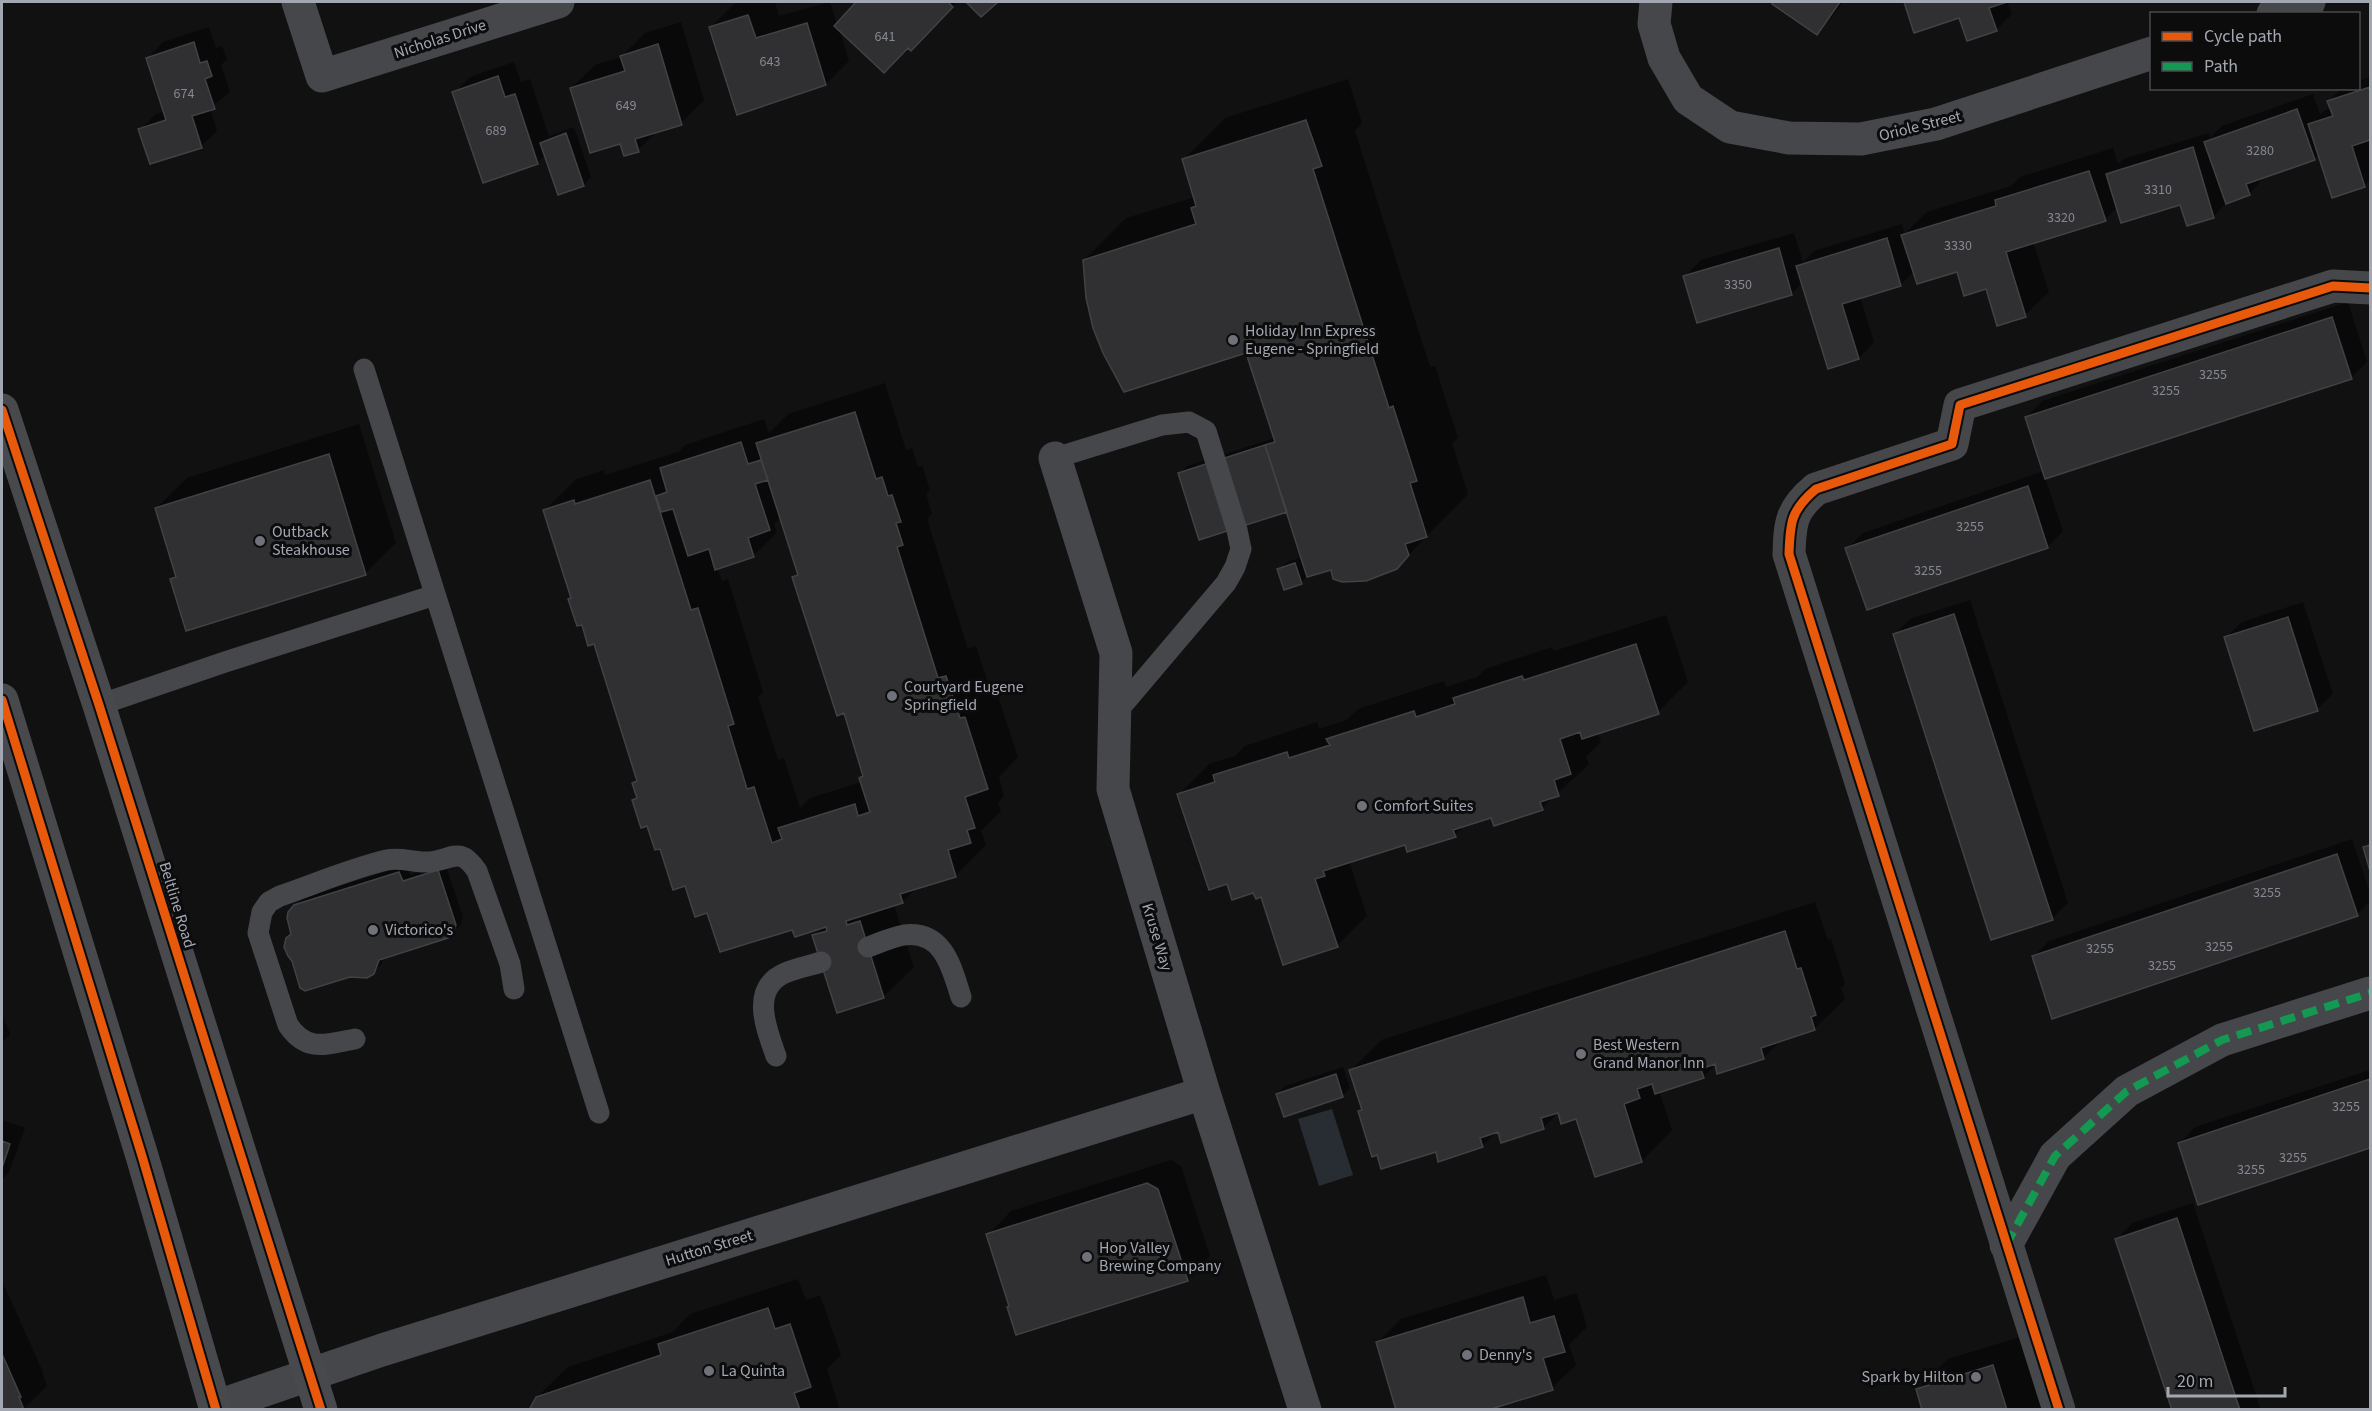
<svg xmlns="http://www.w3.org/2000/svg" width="2372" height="1411" font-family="'Source Sans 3',sans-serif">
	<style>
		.water { fill: #282d34 }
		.shadow { fill: #0007; fill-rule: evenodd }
		.building { fill: #303032; stroke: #414245; stroke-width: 1.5 }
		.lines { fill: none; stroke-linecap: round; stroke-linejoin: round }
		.service { stroke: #46474a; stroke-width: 21 }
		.minor { stroke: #46474a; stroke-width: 33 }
		.primary { stroke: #48494c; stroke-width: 33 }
		.quiet { stroke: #139951; stroke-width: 8; stroke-dasharray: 15 8; stroke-linecap: butt }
		.cycleway-casing { stroke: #0c0c0d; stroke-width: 13 }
		.cycleway { stroke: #e8590c; stroke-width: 9 }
		.poi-dot { fill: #70727a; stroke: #0c0c0d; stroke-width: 2 }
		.labels { text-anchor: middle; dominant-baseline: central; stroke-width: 6; stroke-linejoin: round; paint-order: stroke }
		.number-label { font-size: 14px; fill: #868992 }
		.street-label { font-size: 16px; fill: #a3a7b2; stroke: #0c0c0d }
		.poi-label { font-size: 16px; fill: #a3a7b2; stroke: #0c0c0d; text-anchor: start }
	</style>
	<rect width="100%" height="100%" fill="#111112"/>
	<!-- water -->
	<path class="water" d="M1332 1109 1353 1175 1319 1186 1298 1119Z"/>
	<!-- shadow -->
	<path class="shadow" d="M743 2H775L779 16 830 2 837 24 859 2H957L935 26 839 28 849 61 826 84 711 27 734 4Z
		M1776 2H1843L1832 17 1816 33 1774 3Z
		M1905 2H2007L2012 14 1996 30 1960 16 1915 31Z
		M681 22 704 100 681 123 659 130 638 150 621 142 571 88 595 65 621 57 645 33Z
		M209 27 216 48 222 46 227 59 221 65 230 92 210 108 217 131 201 146 140 130 156 114 165 111 148 58 163 42Z
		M514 62 521 82 530 79 549 136 574 127 591 177 584 185 559 194 545 155 537 163 454 93 470 77Z
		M2370 77V179L2364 186 2319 154 2314 159 2265 176 2249 194 2228 201 2214 216 2188 224 2181 203 2117 207 2105 220 2033 242 2049 292 2025 315 1987 287 1958 270 1914 271 1901 284 1860 297 1874 342 1859 358 1803 282 1792 293 1698 321 1685 276 1701 260 1794 233 1803 262 1814 251 1902 224 1905 233 1927 212 2011 186 2020 177 2113 148 2118 164 2123 159 2209 133 2210 138 2222 126 2313 94 2320 114 2331 107 2329 101 2342 88H2358V81Z
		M1348 79 1362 123 1355 131 1430 367 1435 366 1458 438 1452 443 1468 494 1396 568 1375 578 1342 581 1332 568 1309 575 1301 582 1279 569 1287 562 1303 557 1288 511 1180 473 1187 466 1275 438 1247 351 1084 260 1126 218 1195 197 1184 159 1225 118Z
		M2348 302 2367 362 2351 378 2045 477 2063 531 2048 546 1868 608 1847 549 1863 533 2044 471 2027 417 2042 401Z
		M885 383 906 450 912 448 918 467 922 465 930 490 926 494 932 514 927 519 968 649 976 646 990 689 995 687 1018 757 999 777 1004 796 998 803 1001 811 981 831 986 845 956 875 917 887 903 902 894 905 914 967 883 997 814 936 823 927 793 928 708 911 686 884 634 800 638 796 634 783 638 779 595 642 573 597 545 510 575 480 604 470 605 475 678 452 685 445 764 419 769 433 788 414ZM781 517 799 572 794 577 845 711 864 774 861 778 862 782 810 798 800 808 784 758 778 760 758 697 763 692 728 579 722 581 717 567 754 555 777 532 774 524Z
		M359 424 396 543 365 574 172 579 177 574 156 508 187 478Z
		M1970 600 2068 903 2052 919 1894 635 1910 619Z
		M2303 602 2333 694 2317 709 2226 637 2242 622Z
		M1666 615 1688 682 1658 712 1597 732 1601 742 1586 757 1589 764 1542 808 1492 816 1466 824 1455 835 1406 843 1349 861 1367 916 1337 946 1254 891 1228 882 1179 794 1209 764 1235 756 1245 746 1317 722 1319 729 1347 720 1358 709 1444 681 1446 687 1477 677 1485 669 1552 647 1554 651Z
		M2352 839 2370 893V901L2357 915 2033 957 2049 941Z
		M445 863 463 917 460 925 448 937 384 957 381 965 373 973 293 933 289 912 303 898 407 865 410 875Z
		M1815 902 1828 940 1831 939 1845 984 1841 988 1845 999 1814 1029 1782 1040 1763 1058 1716 1064 1703 1077 1659 1091 1672 1130 1642 1161 1577 1117 1559 1112 1544 1127 1499 1130 1482 1146 1437 1150 1360 1112 1363 1109 1351 1070 1381 1040Z
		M2 1014 10 1034 2 1043Z
		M1343 1067 1350 1088 1342 1096 1278 1094 1285 1086Z
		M2370 1070V1147L2199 1203 2180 1143 2195 1127Z
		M2 1120 25 1128 9 1172 2 1180Z
		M1171 1160 1181 1166 1210 1256 1187 1279 1011 1305 988 1235 1011 1211Z
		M2193 1203 2261 1410H2173L2117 1239 2132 1223Z
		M1546 1275 1554 1300 1577 1293 1587 1327 1569 1345 1576 1365 1552 1388 1377 1343 1401 1319Z
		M798 1279 806 1300 820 1295 841 1355 827 1369 840 1410H531L537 1397 568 1367 673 1332 690 1314Z
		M2 1281 43 1372 42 1373 47 1386 22 1410H2Z
		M2023 1336 2047 1410H1924L1918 1389 1948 1359Z"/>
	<!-- building -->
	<path class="building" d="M856 2H948L953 7 911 51 908 48 884 73 834 26Z
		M966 2H998L981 17Z
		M1774 2H1840L1817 35 1772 4Z
		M1904 2H2007L1989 8 1997 31 1967 41 1959 18 1914 33Z
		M748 15 756 38 807 23 826 85 737 115 709 27Z
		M194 42 200 63 207 61 212 76 205 79 215 109 192 116 202 148 150 164 138 129 166 120 146 58Z
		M658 44 682 125 635 139 639 152 624 156 620 144 590 153 570 88 625 71 620 56Z
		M498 76 505 97 515 94 538 164 483 183 452 92Z
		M2370 87V140L2352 146 2365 187 2332 198 2308 124 2333 116 2327 101Z
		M2297 109 2315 160 2246 184 2250 195 2226 204 2204 142Z
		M1306 120 1322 166 1313 169 1389 408 1393 406 1417 481 1410 483 1427 537 1405 544 1409 555 1397 569 1366 581 1342 582 1333 579 1331 570 1307 577 1265 445 1275 442 1246 353 1124 392 1103 353 1093 328 1086 298 1083 260 1196 224 1191 208 1196 206 1182 159Z
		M566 133 584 186 558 195 540 143Z
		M2193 147 2214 218 2187 226 2180 205 2121 223 2106 174Z
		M2089 171 2106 221 2006 252 2026 317 1997 326 1986 289 1964 296 1957 272 1917 284 1901 235 1996 206 1995 200Z
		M1887 238 1901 286 1842 304 1859 359 1828 369 1796 266Z
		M1779 248 1792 295 1697 323 1683 276Z
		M2332 317 2352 379 2045 479 2025 417Z
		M855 412 876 479 882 477 888 496 892 495 901 522 896 523 903 545 897 547 938 678 946 676 960 718 965 717 988 789 965 797 975 828 967 830 971 843 948 850 956 877 900 894 903 903 846 921 847 925 860 921 884 998 837 1013 812 935 827 931 826 927 795 937 792 930 720 952 707 913 695 917 685 886 673 890 660 849 655 850 647 826 641 828 632 800 637 798 632 783 637 781 594 644 588 646 582 625 577 626 568 599 571 598 543 510 574 500 575 504 650 480 691 610 698 608 734 724 728 726 747 789 754 787 772 843 782 839 778 828 855 804 858 816 870 812 859 778 863 776 844 713 837 716 792 577 798 575 756 443Z
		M741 442 748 464 761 460 768 480 755 484 770 530 748 538 754 557 715 570 709 549 688 556 673 509 661 512 656 496 667 492 660 468Z
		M1265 445 1287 512 1199 540 1178 473Z
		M329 454 366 575 186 631 170 579 176 577 155 508Z
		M2028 486 2048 548 1867 610 1845 548Z
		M1295 563 1302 584 1284 590 1277 569Z
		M1954 614 2053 920 1991 940 1893 634Z
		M2288 617 2318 711 2254 731 2224 637Z
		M1636 644 1659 714 1582 739 1580 732 1560 739 1571 774 1554 780 1559 796 1540 802 1543 810 1494 826 1491 818 1453 830 1456 837 1407 852 1405 845 1323 871 1325 876 1315 879 1338 947 1283 965 1261 897 1256 899 1253 893 1232 900 1227 884 1209 890 1177 794 1215 782 1213 775 1287 752 1289 758 1330 745 1326 739 1414 711 1416 717 1455 704 1453 698 1522 676 1524 680Z
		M2370 845V871L2363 847Z
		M2337 854 2358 916 2052 1019 2032 956Z
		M438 870 456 925 453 934 448 938 379 960 374 974 367 978 350 977 305 991 300 988 292 961 288 956 284 947 286 938 291 934 287 918 288 912 294 905 399 872 403 881Z
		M1785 931 1797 969 1801 968 1816 1015 1811 1017 1815 1030 1761 1048 1764 1059 1717 1074 1715 1064 1701 1069 1704 1078 1655 1094 1652 1084 1637 1089 1640 1098 1624 1104 1642 1162 1595 1177 1576 1119 1561 1124 1558 1113 1541 1118 1544 1129 1501 1143 1498 1132 1480 1138 1483 1147 1438 1162 1436 1152 1381 1169 1377 1155 1372 1157 1358 1111 1362 1110 1349 1070Z
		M1336 1074 1343 1097 1284 1117 1276 1094Z
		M2370 1079V1148L2198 1205 2178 1143Z
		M2 1141 10 1144 2 1168Z
		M1147 1183 1158 1189 1188 1281 1016 1335 1007 1307 1009 1306 986 1234Z
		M2177 1218 2240 1410H2172L2115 1239Z
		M1523 1297 1530 1323 1554 1316 1565 1352 1543 1358 1553 1390 1488 1410H1396L1376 1342Z
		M768 1308 775 1329 790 1324 811 1387 794 1393 800 1410H529L536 1397 661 1355 658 1344Z
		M2 1354 21 1397H19L24 1410H2Z
		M1993 1365 2007 1410H1922L1916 1389Z"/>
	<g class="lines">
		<!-- service -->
		<path class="service" d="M364 369 599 1113
			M1055 458 1162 425 1189 422 1206 431 1237 530 1241 549 1235 567 1226 583 1115 714
			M99 705 225 662 435 595
			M868 947C879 943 892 937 904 935 944 930 952 969 961 997
			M355 1039C326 1044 307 1053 288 1025L258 933 262 912 269 902 280 896C315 884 352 868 387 860 401 857 415 863 429 862 453 860 459 845 477 871L510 964 514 989
			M776 1056C767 1030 749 989 785 973 796 968 809 966 821 962"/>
		<!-- minor -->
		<path class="minor" d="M298 2 322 76 558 2
			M1656 2 1654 24 1664 58 1688 99 1730 127 1789 138 1861 139 1936 124 2152 53
			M2273 14 2309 2
			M1055 458 1116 653 1113 789 1204 1093 1305 1410
			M2006 1245 2055 1156 2127 1091 2222 1040 2370 993
			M215 1407 382 1350 1204 1093
			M2059 1410 1789 554C1790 522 1791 510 1816 489L1952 444 1960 405 2333 286 2370 288"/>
		<!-- primary -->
		<path class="primary" d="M2 410 99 705 321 1410
			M2 700 142 1156 216 1410"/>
		<!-- quiet -->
		<path class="quiet" d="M2006 1245 2055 1156 2127 1091 2222 1040 2370 993"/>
		<!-- cycleway casing -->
		<g class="cycleway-casing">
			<path id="cycleway" d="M2 410 99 705 321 1410
				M2 700 142 1156 216 1410
				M2059 1410 1789 554C1790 522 1791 510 1816 489L1952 444 1960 405 2333 286 2370 288"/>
		</g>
		<!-- cycleway -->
		<use href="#cycleway" class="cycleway"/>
	</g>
	<!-- markers -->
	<g class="poi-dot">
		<circle cx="1233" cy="340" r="6"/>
		<circle cx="260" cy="541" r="6"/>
		<circle cx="892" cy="696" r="6"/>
		<circle cx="1362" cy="806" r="6"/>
		<circle cx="373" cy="930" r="6"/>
		<circle cx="1581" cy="1054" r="6"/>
		<circle cx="1087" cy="1257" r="6"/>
		<circle cx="1467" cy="1355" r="6"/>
		<circle cx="709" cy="1371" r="6"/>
		<circle cx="1976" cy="1377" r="6"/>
	</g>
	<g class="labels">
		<!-- number labels -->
		<g class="number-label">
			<text x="885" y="37">641</text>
			<text x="770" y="62">643</text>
			<text x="184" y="94">674</text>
			<text x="626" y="106">649</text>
			<text x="496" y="131">689</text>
			<text x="2260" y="151">3280</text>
			<text x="2158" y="190">3310</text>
			<text x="2061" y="218">3320</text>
			<text x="1958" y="246">3330</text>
			<text x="1738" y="285">3350</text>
			<text x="2213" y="375">3255</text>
			<text x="2166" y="391">3255</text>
			<text x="1970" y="527">3255</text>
			<text x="1928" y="571">3255</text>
			<text x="2267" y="893">3255</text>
			<text x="2219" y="947">3255</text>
			<text x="2100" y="949">3255</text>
			<text x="2162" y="966">3255</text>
			<text x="2346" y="1107">3255</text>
			<text x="2293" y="1158">3255</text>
			<text x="2251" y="1170">3255</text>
		</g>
		<!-- street labels -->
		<g class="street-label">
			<text transform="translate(440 39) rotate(-18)">Nicholas Drive</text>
			<text transform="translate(1920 126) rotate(-14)">Oriole Street</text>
			<text transform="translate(177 905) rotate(73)">Beltline Road</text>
			<text transform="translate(1157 937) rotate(73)">Kruse Way</text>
			<text transform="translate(709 1248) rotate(-17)">Hutton Street</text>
		</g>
		<!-- poi labels -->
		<g class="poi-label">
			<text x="1245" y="331">Holiday Inn Express<tspan x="1245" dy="18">Eugene - Springfield</tspan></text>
			<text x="272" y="532">Outback<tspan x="272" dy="18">Steakhouse</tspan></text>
			<text x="904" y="687">Courtyard Eugene<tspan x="904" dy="18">Springfield</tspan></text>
			<text x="1374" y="806">Comfort Suites</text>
			<text x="385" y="930">Victorico's</text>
			<text x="1593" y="1045">Best Western<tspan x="1593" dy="18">Grand Manor Inn</tspan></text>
			<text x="1099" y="1248">Hop Valley<tspan x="1099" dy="18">Brewing Company</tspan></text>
			<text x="1479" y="1355">Denny's</text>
			<text x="721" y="1371">La Quinta</text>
			<text x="1964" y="1377" text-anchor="end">Spark by Hilton</text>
		</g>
	</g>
	<!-- border -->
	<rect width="2372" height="1411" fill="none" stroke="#a3a7b2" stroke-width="6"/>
	<!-- legend -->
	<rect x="2150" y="12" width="210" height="78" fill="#0c0c0d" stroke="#484a4f" stroke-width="1.5"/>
	<rect x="2162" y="32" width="30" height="9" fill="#e8590c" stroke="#484a4f" stroke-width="1.5"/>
	<text x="2204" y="42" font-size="18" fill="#a3a7b2">Cycle path</text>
	<rect x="2162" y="62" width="30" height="9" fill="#139951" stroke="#484a4f" stroke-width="1.5"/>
	<text x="2204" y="72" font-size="18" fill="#a3a7b2">Path</text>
	<!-- scale -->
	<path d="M2168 1387v9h117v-9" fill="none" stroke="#a3a7b2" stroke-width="3"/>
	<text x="2177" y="1387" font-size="18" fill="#a3a7b2" stroke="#0c0c0d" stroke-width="4.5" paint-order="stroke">20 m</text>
</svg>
